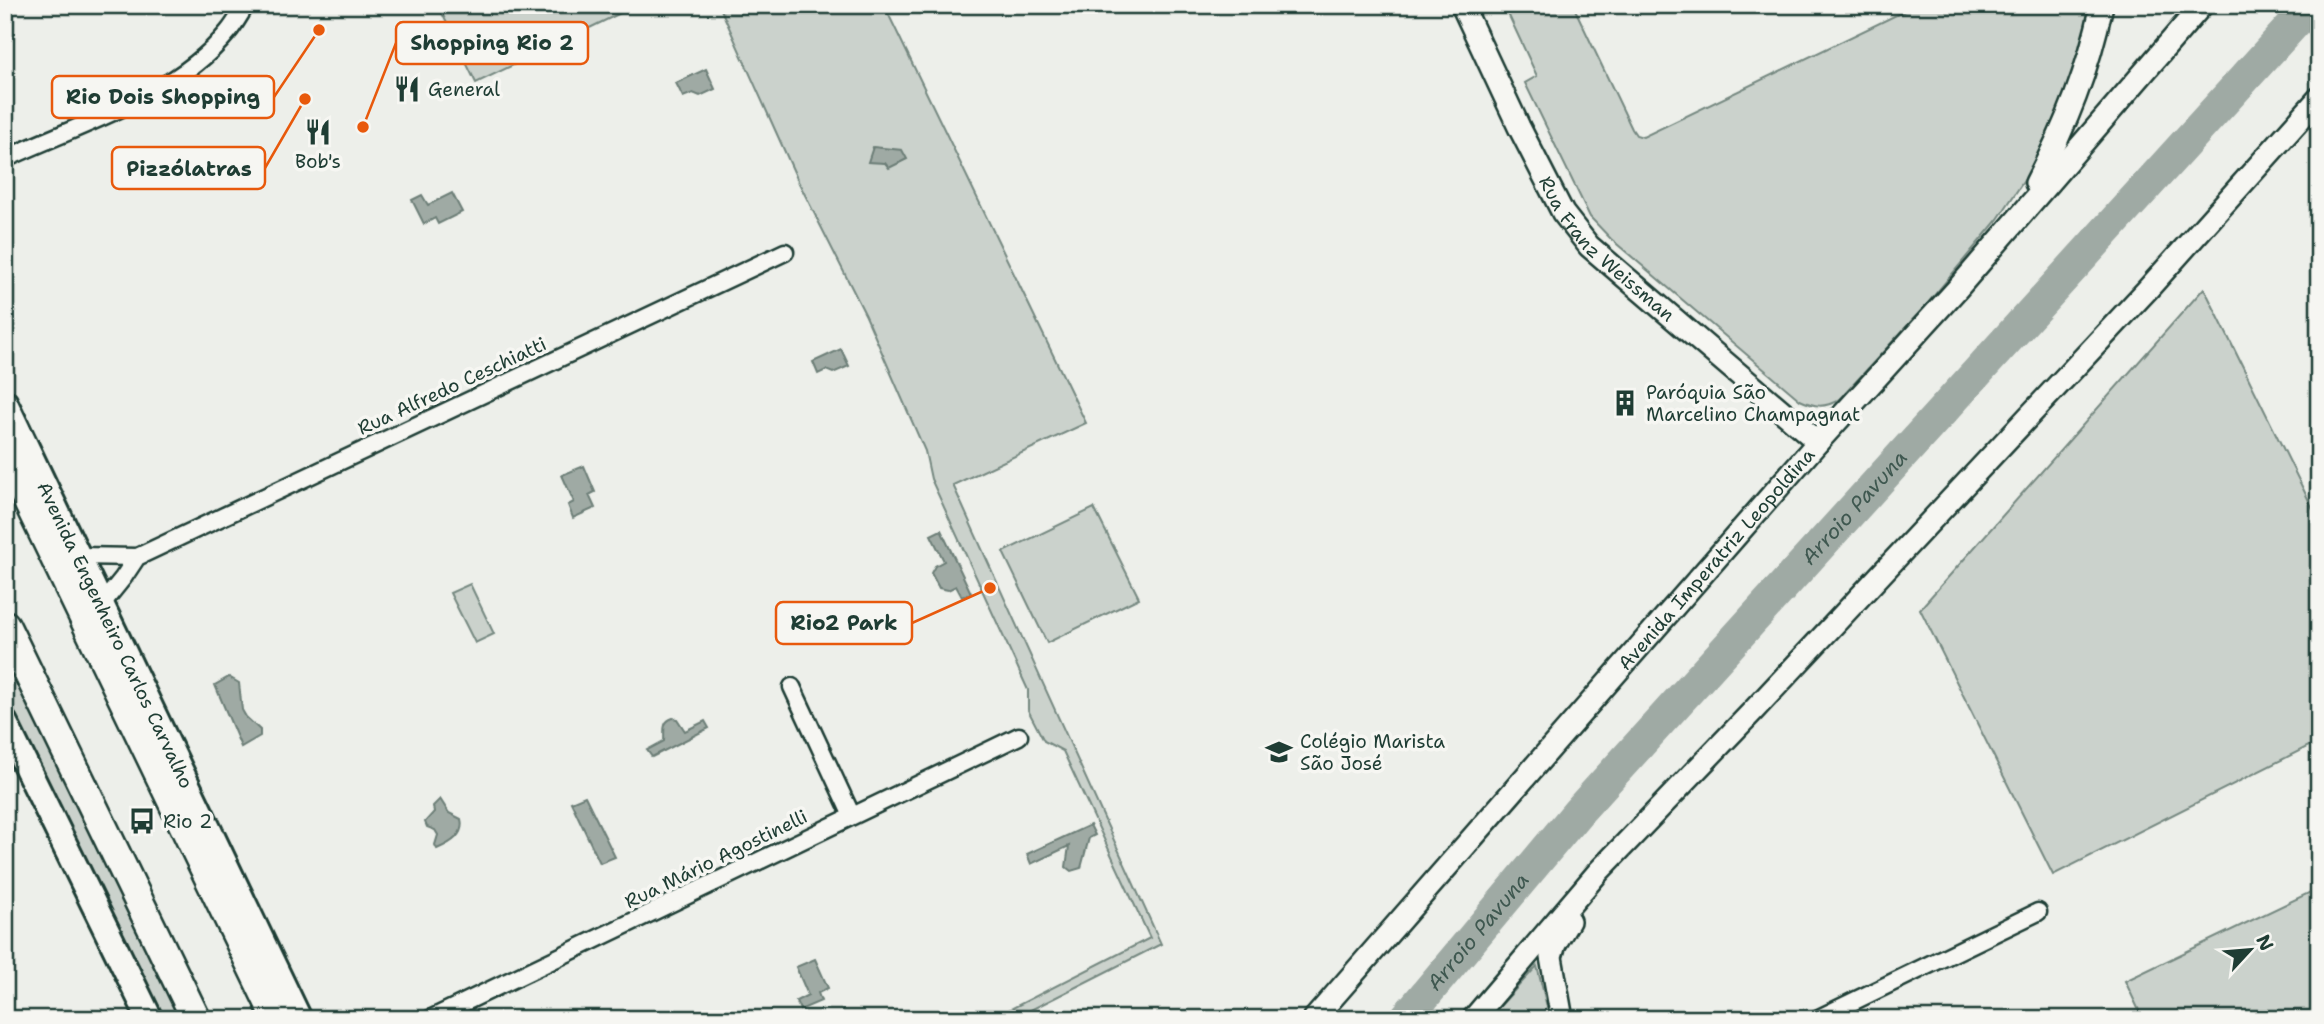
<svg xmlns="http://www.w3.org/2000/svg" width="2324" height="1024" font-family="'Shantell Sans',sans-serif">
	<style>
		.green { fill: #cbd2cc; stroke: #758880; stroke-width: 2 }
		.water { fill: #9faaa4; stroke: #6c7e77; stroke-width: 2 }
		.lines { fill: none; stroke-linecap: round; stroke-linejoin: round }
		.river { stroke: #9faaa4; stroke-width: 33 }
		.street-casing { stroke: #1f3d34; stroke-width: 21 }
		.secondary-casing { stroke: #1f3d34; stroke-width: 26 }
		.primary-casing { stroke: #1f3d34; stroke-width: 30 }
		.highway-casing { stroke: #1f3d34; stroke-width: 33 }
		.street { stroke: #f6f6f2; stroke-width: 16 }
		.secondary { stroke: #f6f6f2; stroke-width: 21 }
		.primary { stroke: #f6f6f2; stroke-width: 24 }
		.highway { stroke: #f6f6f2; stroke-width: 28 }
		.labels { text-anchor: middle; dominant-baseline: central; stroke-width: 7; stroke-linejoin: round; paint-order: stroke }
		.poi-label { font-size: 19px; fill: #1f3d34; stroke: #f6f6f2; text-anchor: start }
		.street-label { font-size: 19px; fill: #1f3d34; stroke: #f6f6f2 }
		.water-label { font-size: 21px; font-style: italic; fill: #3f5850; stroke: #f6f6f2 }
		.leader { fill: none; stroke: #e8590c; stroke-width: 2.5 }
		.callout-dot { fill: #e8590c; stroke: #f6f6f2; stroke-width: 2.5 }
		.callout { fill: #f6f6f2; stroke: #e8590c; stroke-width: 2.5 }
		.callout-label { font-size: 21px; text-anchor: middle; font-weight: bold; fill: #1f3d34 }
	</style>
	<rect width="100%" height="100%" fill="#edefea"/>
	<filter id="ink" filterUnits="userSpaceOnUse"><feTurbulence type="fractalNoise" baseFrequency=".0143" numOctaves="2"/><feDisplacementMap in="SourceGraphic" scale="14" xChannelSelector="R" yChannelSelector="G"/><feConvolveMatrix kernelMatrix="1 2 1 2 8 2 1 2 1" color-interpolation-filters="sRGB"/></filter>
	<g filter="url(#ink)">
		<!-- green -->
		<path class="green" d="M438 5H637L476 83Z
			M719 5H884L1086 423 953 485 1161 944 1013 1019H991L1150 938 1063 751 1044 741 1028 710V690L931 479 925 451 866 316 798 181Z
			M1504 5H1573L1632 129 1636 135 1643 137 1917 5H2090L2076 73 2048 145 1998 219 1928 303 1839 400C1824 408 1815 407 1800 400L1611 239 1590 217 1525 83 1537 76Z
			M2204 288 2319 521V741L2053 875 1920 609Z
			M1094 508 1139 598 1047 643 1003 552Z
			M470 584 494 634 475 643 450 593Z
			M5 638 186 1019H158L5 699Z
			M2319 888V1019H2143L2125 981Z
			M1537 966 1550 1019H1488Z"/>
		<!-- water -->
		<path class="water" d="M706 69 715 89 700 96 693 93 683 97 676 83Z
			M873 147 902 150 907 159 889 168 885 163 868 162Z
			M452 193 462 212 438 224 435 218 424 224 412 200 422 195 428 205Z
			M841 349 849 366 833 373 826 370 818 374 813 362Z
			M584 466 595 492 589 495 595 508 573 518 568 505 574 502 562 475Z
			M941 530 971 593 962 597 956 586 948 590 939 588 931 573 935 566 944 561 931 535Z
			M229 677 239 683 242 710 246 717 260 730V736L241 747 215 685Z
			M673 718 677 719 685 731 705 721 709 728 652 757 647 750 664 741C665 731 661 722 673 718Z
			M585 796 615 857 600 863 571 802Z
			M440 799 449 813 461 819C465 835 451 843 437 849L435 845 438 835 435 830 427 827 425 822 434 812 433 806Z
			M1090 825 1095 835 1089 838 1081 868 1071 871 1066 867 1069 846 1031 864 1027 854Z
			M815 959 828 988 818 993 821 1001 800 1010 796 1001 808 995 796 967Z"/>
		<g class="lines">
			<!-- river -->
			<path class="river" id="s1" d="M1405 1019 1578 812 2311 5"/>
			<!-- street casing -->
			<g class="street-casing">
				<path id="street" d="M5 159C79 124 175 97 228 32 235 24 240 14 246 5
					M79 556 137 557 785 252
					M102 604 123 578 137 557
					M792 687 852 816
					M430 1019 1019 736
					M1817 1019 2038 912"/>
			</g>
			<!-- secondary casing -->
			<g class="secondary-casing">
				<g id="secondary">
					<path id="s2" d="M1462 5 1519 127 1563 213 1589 246 1818 442"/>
					<path d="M2036 183C2067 123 2088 71 2102 5"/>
					<path id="s3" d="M1314 1019 1818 442 1958 288 2202 5"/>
					<path d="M1473 1019 1599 871 1752 712 2147 290 2319 98"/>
					<path d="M1562 1019 1551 957 1555 944 1569 921"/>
				</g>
			</g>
			<!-- primary casing -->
			<g class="primary-casing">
				<g id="primary">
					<path id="s4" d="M5 403 299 1019"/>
					<path d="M5 723 150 1019"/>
				</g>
			</g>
			<!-- highway casing -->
			<g class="highway-casing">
				<path id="highway" d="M5 454 277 1019
					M5 625 196 1019"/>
			</g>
			<!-- street -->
			<use href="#street" class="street"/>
			<!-- secondary -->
			<use href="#secondary" class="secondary"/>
			<!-- primary -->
			<use href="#primary" class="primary"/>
			<!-- highway -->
			<use href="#highway" class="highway"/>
		</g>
	</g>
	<!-- icons -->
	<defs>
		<g id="restaurant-bare" transform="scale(2.1)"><path d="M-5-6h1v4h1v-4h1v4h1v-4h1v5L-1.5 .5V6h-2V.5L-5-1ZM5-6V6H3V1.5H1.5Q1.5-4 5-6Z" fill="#1f3d34" stroke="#f6f6f2" stroke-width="2.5" paint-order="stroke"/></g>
		<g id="building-bare" transform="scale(2.1)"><path d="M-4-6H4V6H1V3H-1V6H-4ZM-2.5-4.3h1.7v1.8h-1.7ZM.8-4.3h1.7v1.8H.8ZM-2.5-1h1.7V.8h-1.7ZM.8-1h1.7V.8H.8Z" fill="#1f3d34" stroke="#f6f6f2" stroke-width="2.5" paint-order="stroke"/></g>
		<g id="school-bare" transform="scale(2.1)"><path d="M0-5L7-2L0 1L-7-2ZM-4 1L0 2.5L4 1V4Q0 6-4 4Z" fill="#1f3d34" stroke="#f6f6f2" stroke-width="2.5" paint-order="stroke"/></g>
		<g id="bus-bare" transform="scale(2.1)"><path d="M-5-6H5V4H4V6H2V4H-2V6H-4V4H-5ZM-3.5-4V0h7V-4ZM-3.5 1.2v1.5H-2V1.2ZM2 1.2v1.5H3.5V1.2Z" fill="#1f3d34" stroke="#f6f6f2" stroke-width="2.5" paint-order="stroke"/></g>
	</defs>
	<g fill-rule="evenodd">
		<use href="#restaurant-bare" x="407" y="89"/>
		<use href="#restaurant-bare" x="318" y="132"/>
		<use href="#building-bare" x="1625" y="403"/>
		<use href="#school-bare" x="1279" y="752"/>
		<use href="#bus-bare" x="142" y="821"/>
	</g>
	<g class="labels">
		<!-- poi labels -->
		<g class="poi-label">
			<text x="428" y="89">General</text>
			<text x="318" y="161" text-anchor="middle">Bob's</text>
			<text x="1646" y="392">Paróquia São<tspan x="1646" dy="22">Marcelino Champagnat</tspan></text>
			<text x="1300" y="741">Colégio Marista<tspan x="1300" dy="22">São José</tspan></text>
			<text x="163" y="821">Rio 2</text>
		</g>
		<!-- street labels -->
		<g class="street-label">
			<text stroke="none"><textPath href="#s2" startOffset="287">Rua Franz Weissman</textPath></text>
			<text transform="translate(452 386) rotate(-25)">Rua Alfredo Ceschiatti</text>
			<text stroke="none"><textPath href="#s3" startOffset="611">Avenida Imperatriz Leopoldina</textPath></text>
			<text stroke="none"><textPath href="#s4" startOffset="257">Avenida Engenheiro Carlos Carvalho</textPath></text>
			<text transform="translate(716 859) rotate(-26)">Rua Mário Agostinelli</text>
		</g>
		<!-- water labels -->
		<g class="water-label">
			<text stroke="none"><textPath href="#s1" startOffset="681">Arroio Pavuna</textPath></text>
			<text stroke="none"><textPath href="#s1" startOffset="114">Arroio Pavuna</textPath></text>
		</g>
	</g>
	<!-- callouts -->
	<path class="leader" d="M363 127L396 43M319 30L274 97M305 99L265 168M990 588L912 623"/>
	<g class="callout-dot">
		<circle cx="363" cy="127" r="7"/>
		<circle cx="319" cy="30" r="7"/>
		<circle cx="305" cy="99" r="7"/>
		<circle cx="990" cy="588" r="7"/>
	</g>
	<g class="callout">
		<rect x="396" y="22" width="192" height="42" rx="7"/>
		<rect x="52" y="76" width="222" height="42" rx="7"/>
		<rect x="112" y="147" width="153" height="42" rx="7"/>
		<rect x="776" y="602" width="136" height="42" rx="7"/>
	</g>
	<g class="callout-label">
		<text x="492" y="50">Shopping Rio 2</text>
		<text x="163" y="104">Rio Dois Shopping</text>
		<text x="189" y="176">Pizzólatras</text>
		<text x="844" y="630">Rio2 Park</text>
	</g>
	<!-- margin -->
	<rect width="2324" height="1024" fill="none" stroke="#f6f6f2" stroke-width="28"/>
	<rect x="14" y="14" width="2296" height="996" fill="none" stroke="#1f3d34" stroke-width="2.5" filter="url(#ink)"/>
	<!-- north arrow -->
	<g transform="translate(2250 950) rotate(64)" stroke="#f6f6f2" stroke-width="5" paint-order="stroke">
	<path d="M0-5L12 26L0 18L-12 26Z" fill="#1f3d34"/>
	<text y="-10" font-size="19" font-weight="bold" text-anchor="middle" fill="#1f3d34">N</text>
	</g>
</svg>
